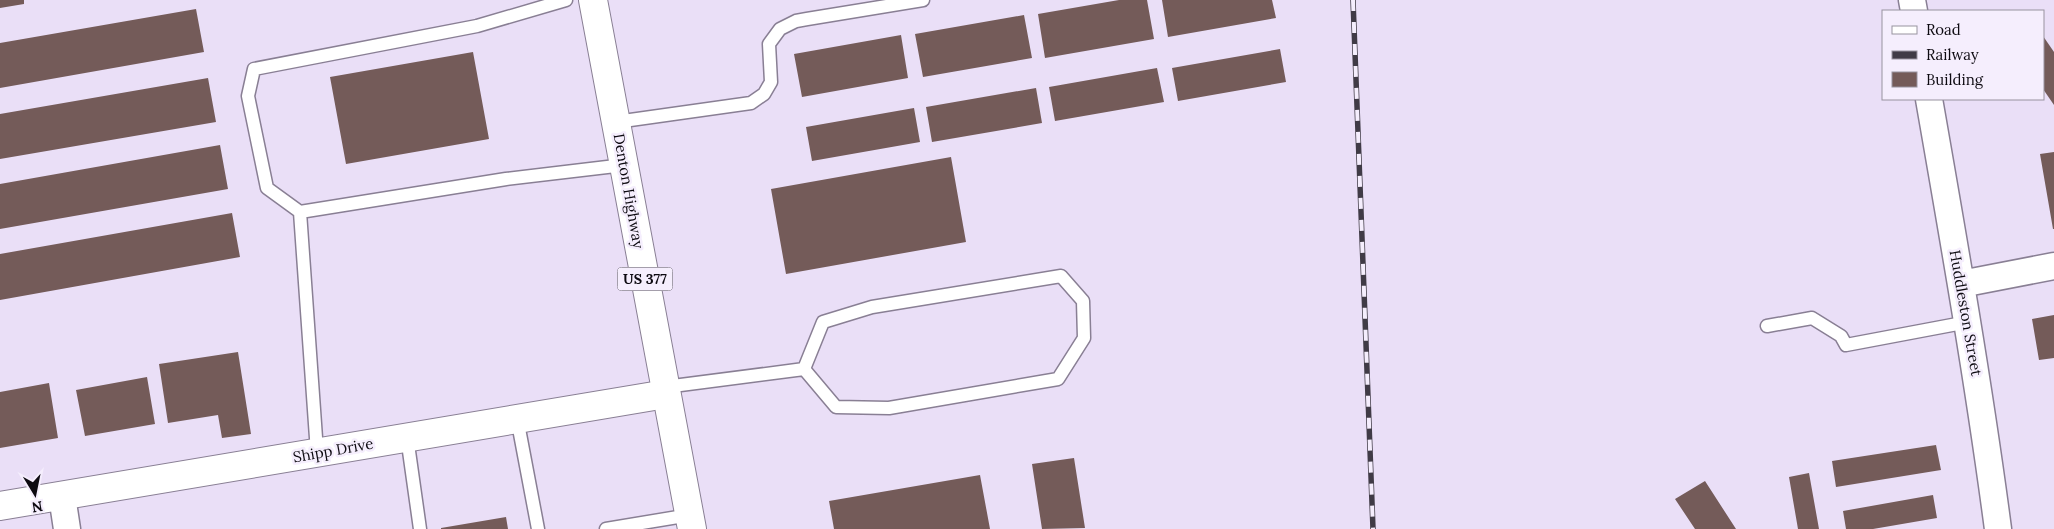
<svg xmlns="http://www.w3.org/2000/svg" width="2054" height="529" font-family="Lora,serif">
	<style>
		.building { fill: #745b59 }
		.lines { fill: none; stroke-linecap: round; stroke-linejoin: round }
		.lane-casing { stroke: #897f94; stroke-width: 15 }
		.street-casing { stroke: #897f94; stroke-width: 29 }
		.secondary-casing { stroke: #897f94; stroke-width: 30 }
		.primary-casing { stroke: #897f94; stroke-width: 30 }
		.lane { stroke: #fff; stroke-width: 12 }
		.street { stroke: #fff; stroke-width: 26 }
		.secondary { stroke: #fff; stroke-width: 28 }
		.primary { stroke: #fff; stroke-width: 28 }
		.rail-casing { stroke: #403b46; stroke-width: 5.5 }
		.rail { stroke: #f5eefd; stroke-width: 4; stroke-dasharray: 11; stroke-linecap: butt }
		.labels { text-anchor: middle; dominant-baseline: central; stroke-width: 5; stroke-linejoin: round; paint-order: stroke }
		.shield { fill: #f5eefd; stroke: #534e58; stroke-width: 1 }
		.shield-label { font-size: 14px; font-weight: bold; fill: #0d0a11 }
		.street-label { font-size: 15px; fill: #0d0a11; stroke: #f5eefd }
	</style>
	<rect width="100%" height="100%" fill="#eadff7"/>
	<!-- building -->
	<path class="building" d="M0 0H24V4L0 8Z
		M1119 0H1147L1154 39 1045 58 1038 14Z
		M1162 0H1272L1276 18 1168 37Z
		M196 9 204 52 0 88V43Z
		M1024 15 1032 58 923 77 915 34Z
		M901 35 908 78 802 97 794 54Z
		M2043 36 2054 52V105L2043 89Z
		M1280 49 1286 82 1178 101 1172 68Z
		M473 52 489 139 346 164 330 77Z
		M1157 68 1164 102 1055 121 1049 87Z
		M208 78 216 122 0 159V114Z
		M1036 88 1042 123 932 142 926 107Z
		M914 108 920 142 812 161 806 127Z
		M220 145 228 189 0 229V184Z
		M2054 152V229H2053L2040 154Z
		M951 157 966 242 786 274 771 189Z
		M232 213 240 257 0 300V254Z
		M2054 315V358L2039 360 2032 319Z
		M238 352 251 434 222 438 218 415 168 423 159 364Z
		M147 377 155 424 85 436 76 390Z
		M49 383 58 438 0 448V392Z
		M1936 445 1941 470 1836 487 1832 461Z
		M1074 458 1085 528 1042 529 1032 464Z
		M1809 473 1819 529H1798L1789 477Z
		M980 475 990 529H834L829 501Z
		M1705 481 1736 529H1695L1675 499Z
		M1933 495 1937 518 1873 529H1846L1843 511Z
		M506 517 508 529H441V528Z"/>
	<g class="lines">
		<!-- lane casing -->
		<g class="lane-casing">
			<path id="lane" d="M566 0 477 26 254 69 248 96 267 188 300 212 506 179 624 165
				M616 122 751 103 764 94 771 82 769 44 780 29 796 21 807 19 923 0
				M300 212 317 452
				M1061 276 1083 301 1084 338 1058 379 889 408 836 407 804 369 823 322 872 307Z
				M1767 326 1812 318 1841 336 1846 345 1968 322
				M665 387 804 369
				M517 418 538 529
				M407 437 420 529
				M606 529 690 515"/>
		</g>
		<!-- street casing -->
		<g class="street-casing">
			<path id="street" d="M1912 0 1914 11
				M1929 99C1954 242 1979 385 1998 529
				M1961 284 2054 266
				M62 496 67 529"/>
		</g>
		<!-- secondary casing -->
		<g class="secondary-casing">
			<path id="secondary" d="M0 506 666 394"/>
		</g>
		<!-- primary casing -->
		<g class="primary-casing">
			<path id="primary" d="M593 0 692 529"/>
		</g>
		<!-- lane -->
		<use href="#lane" class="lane"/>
		<!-- street -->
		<use href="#street" class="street"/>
		<!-- secondary -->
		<use href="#secondary" class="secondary"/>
		<!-- primary -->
		<use href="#primary" class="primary"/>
		<!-- rail casing -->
		<g class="rail-casing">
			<path id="rail" d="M1353 0 1373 529"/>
		</g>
		<!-- rail -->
		<use href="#rail" class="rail"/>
	</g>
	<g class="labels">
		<!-- shield labels -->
		<rect class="shield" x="617.5" y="267.5" width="55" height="23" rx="4"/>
		<g class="shield-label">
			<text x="645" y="279">US 377</text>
		</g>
		<!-- street labels -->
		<g class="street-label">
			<text transform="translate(629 191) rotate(80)">Denton Highway</text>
			<text transform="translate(1966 313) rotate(80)">Huddleston Street</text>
			<text transform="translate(333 450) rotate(-10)">Shipp Drive</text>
		</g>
	</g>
	<!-- legend -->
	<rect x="1882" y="10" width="162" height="90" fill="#f5eefd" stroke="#98939f"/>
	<rect x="1892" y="26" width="25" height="8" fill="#ffffff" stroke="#98939f"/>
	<text x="1926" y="35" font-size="15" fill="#0d0a11">Road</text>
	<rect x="1892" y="51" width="25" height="8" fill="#403b46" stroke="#98939f"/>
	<text x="1926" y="60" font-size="15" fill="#0d0a11">Railway</text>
	<rect x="1892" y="72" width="25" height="15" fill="#745b59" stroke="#98939f"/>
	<text x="1926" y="85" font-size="15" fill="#0d0a11">Building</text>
	<!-- north arrow -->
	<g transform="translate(35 494) rotate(170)" stroke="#f5eefd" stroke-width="4" paint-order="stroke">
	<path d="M0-4L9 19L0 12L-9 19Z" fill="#0d0a11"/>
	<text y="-8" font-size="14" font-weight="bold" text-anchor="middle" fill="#0d0a11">N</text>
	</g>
</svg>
